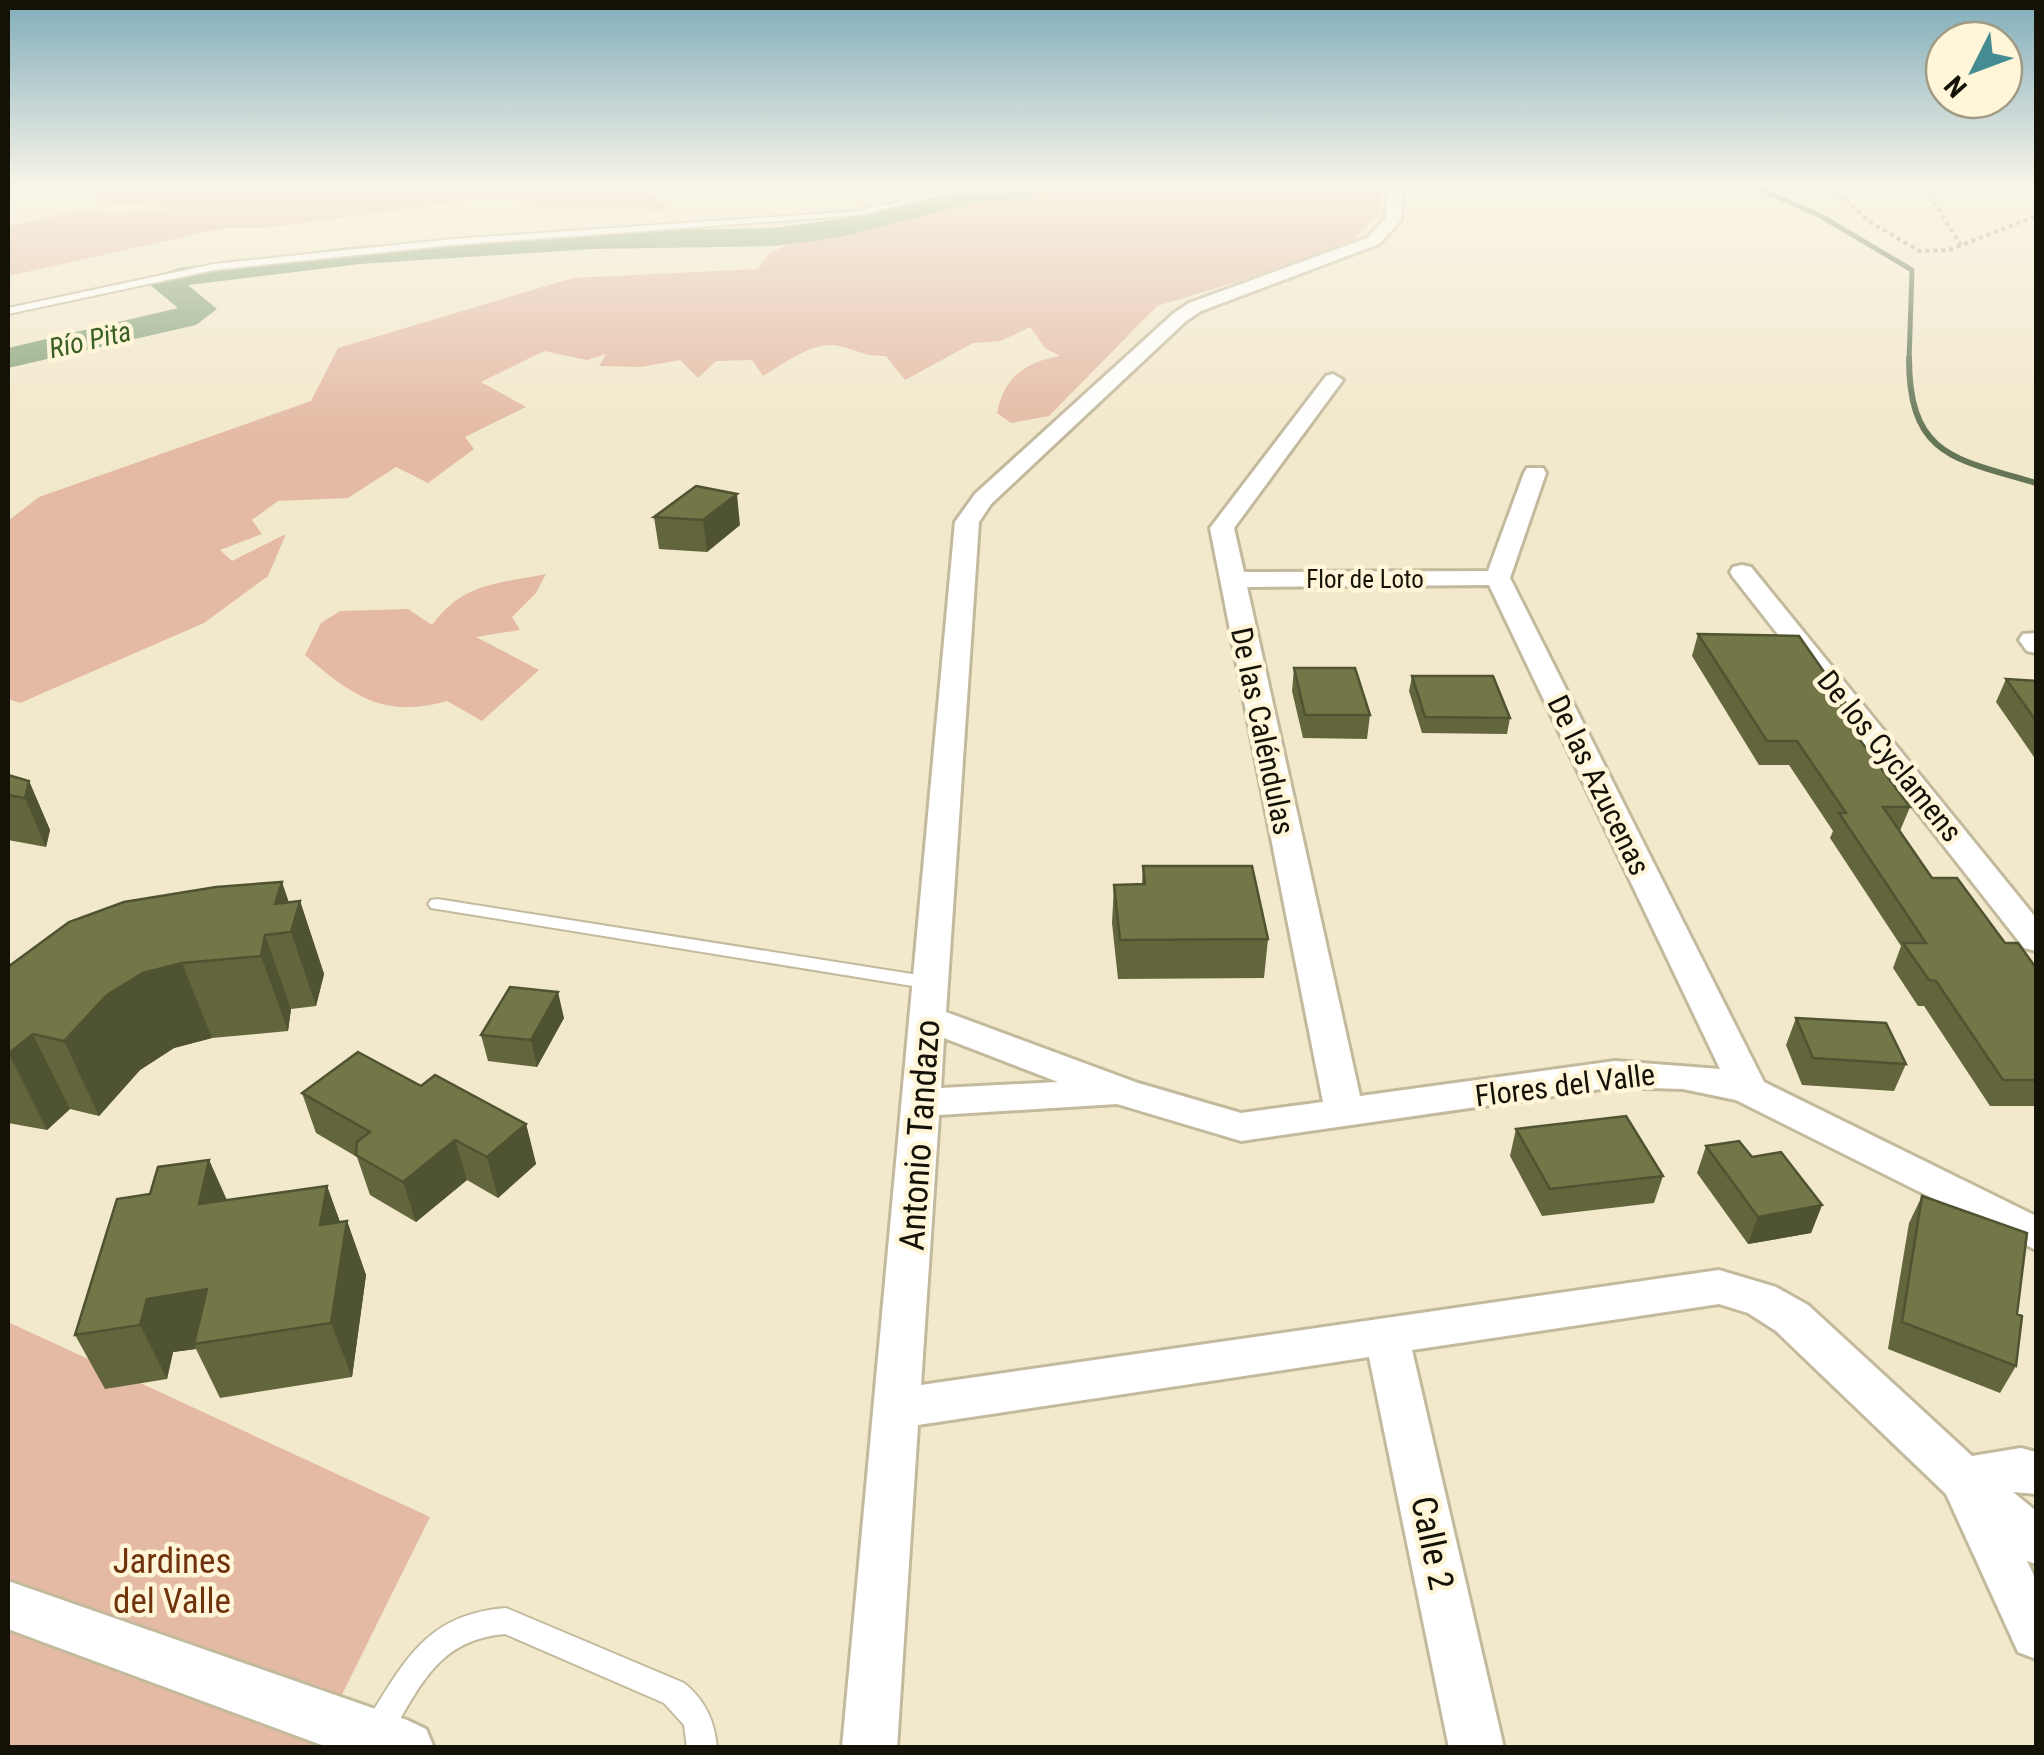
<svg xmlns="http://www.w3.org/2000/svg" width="2044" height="1755" font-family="'Roboto Condensed',sans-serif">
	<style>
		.green { fill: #e4baa5 }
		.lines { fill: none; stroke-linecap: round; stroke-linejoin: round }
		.stream-far1 { stroke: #647656; stroke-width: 5 }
		.stream { stroke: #647656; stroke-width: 6 }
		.river { fill: #86a278; fill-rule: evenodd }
		.service-casing { stroke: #c3ba9e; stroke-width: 4 }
		.minor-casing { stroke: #c3ba9e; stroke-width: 6 }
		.path { stroke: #978f7a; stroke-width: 4; stroke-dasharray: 4 4; stroke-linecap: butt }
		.service { fill: #fff; fill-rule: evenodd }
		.minor { fill: #fff; fill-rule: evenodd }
		.wall { fill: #63663d }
		.shaded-wall { fill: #505332 }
		.building { fill: #737747; stroke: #505332; stroke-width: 2.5 }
		.labels { text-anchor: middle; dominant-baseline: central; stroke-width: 9; stroke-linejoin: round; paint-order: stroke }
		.far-street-label { font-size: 25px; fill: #141107; stroke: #fff5d8 }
		.far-water-label { font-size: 28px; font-style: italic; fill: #3b6024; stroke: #fff5d8 }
		.street-label { font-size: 30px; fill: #141107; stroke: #fff5d8 }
		.near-street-label { font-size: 35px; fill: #141107; stroke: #fff5d8 }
		.near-park-label { font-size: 35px; fill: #6f320c; stroke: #fff5d8 }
	</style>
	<rect width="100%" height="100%" fill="#f2e8cb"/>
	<!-- green -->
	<path class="green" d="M94 188H645L670 210 533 207 506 195 265 228H225L8 276V226L86 209 118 215 147 209 170 212C151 200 123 207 99 201Z
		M1032 188H1380L1382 208 1347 248 1157 306 1049 416 1011 423 997 413C1004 377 1025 362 1060 356L1045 348 1030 327 1001 341 973 343 905 380 886 356C861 356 859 350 839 346 813 340 784 364 763 376L752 360 716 361 698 378 680 360 641 367 599 366 606 354 587 360 544 351 481 382 526 407 465 437 474 449 428 483 396 467 348 498 278 501 252 520 262 534 220 550 232 561 286 534 268 576 204 623 20 703 8 699V521L39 497 311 401 338 348 573 278 758 269 769 254 800 238Z
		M546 574 536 593 512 617 520 630 476 637 539 670 482 721 447 701C384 719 352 696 305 655L321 623 340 611 408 609 432 625C464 582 497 584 546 574Z
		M8 1322 430 1517 316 1747 8 1748Z"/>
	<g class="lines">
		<!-- stream-far1 -->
		<path class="stream-far1" d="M1757 188 1819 215 1912 270 1909 361"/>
		<!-- stream -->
		<path class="stream" d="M1909 358C1909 456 1954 459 2036 483"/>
		<!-- river -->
		<path class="river" d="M1054 188 1041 196 964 205 841 237 774 246 593 249 360 264 188 285 217 309 196 325 8 368V348L178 308 149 284 154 277 179 268 360 246 593 231 774 228 841 219 963 189Z"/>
		<!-- service casing -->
		<g class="service-casing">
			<path id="service" d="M840 188H850L883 205 958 188H971L860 215 452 245 214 270 8 314V308L214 264 452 239 860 211 874 207Z
				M437 899 931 977 940 983 931 989 431 908 428 904 431 900Z
				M506 1608 684 1683C705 1700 715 1721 717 1748H687L684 1725 664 1703 505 1634C436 1640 420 1688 387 1741L377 1746 367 1741 362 1731 367 1721C405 1660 427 1614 506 1608Z"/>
		</g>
		<!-- minor casing -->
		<g class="minor-casing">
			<path id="minor" d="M1389 188H1403L1401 220 1379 244 1201 311 1186 321 991 504 979 522 946 1012 1138 1083 1241 1113 1323 1102 1210 528 1326 376 1333 374 1343 380 1234 528 1244 572 1488 571 1524 473 1527 468H1543L1546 473 1510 578 1764 1082 2036 1216V1250L1736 1100 1683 1089 1615 1087 1241 1141 1117 1104 939 1115 921 1385 1719 1270 1776 1287 1808 1305 1972 1456 2021 1448 2036 1452V1494L2013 1492 2036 1511V1564L2027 1561 2036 1580V1659L2018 1652 1946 1494 1776 1331 1748 1313 1719 1304 1412 1350 1504 1748H1449L1369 1357 918 1425 897 1748H842L955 522 975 494 1174 313 1189 303 1367 238 1385 219ZM1489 585 1720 1069 1615 1061 1360 1096 1247 587ZM944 1038 1058 1082 941 1088Z
				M1742 565 1751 567 2036 918V951L2024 948 1733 577 1730 572 1733 567Z
				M2036 633V653L2027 651 2019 640 2023 634Z
				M8 1581 407 1720 426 1729 434 1748H330L8 1629Z"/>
		</g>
		<!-- path -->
		<path class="path" d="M1808 188 1846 199 1868 221 1920 251 1949 250 2036 216
			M1925 188 1961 245"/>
		<!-- service -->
		<use href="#service" class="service"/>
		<!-- minor -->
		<use href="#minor" class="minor"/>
	</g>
	<!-- wall -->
	<path class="wall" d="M696 486 740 525 707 552 659 549 654 517Z
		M1698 634 1864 729 1860 740 1910 807 1900 831 1932 878 2005 943 2036 968V1106H1990L1924 1006H1918L1893 968 1901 946 1830 838 1833 831 1789 765H1759L1692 656Z
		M1294 668 1370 715 1367 739 1303 738 1292 691Z
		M1412 676 1510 718 1507 734 1422 733 1409 691Z
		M2006 679 2036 681V760L1996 702Z
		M8 775 29 781 50 830 46 847 8 840Z
		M1143 866 1268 939 1264 978 1118 979 1112 923 1114 885 1142 884Z
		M300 901 324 974 316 1006 291 1009 288 1031 212 1038 174 1048 140 1070 99 1116 70 1109 47 1130 8 1123V967Z
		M564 1018 537 1067 488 1061 481 1035Z
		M1796 1018 1906 1064 1894 1091 1802 1085 1786 1045Z
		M421 1086 526 1124 536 1164 498 1198 467 1180 416 1222 370 1195 357 1157 316 1133 302 1093Z
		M1516 1129 1663 1176 1654 1203 1542 1216 1510 1156Z
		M1706 1146 1752 1157 1822 1205 1811 1233 1748 1244 1697 1173Z
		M209 1160 227 1200 327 1186 340 1222 347 1221 366 1275 352 1377 220 1398 196 1349 173 1352 167 1379 105 1389 75 1335 150 1194Z
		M1922 1196 2017 1314 2016 1366 2000 1393 1888 1349 1909 1223Z"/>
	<!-- shaded-wall -->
	<path class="shaded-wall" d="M737 494 740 525 707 552 703 520Z
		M29 781 50 830 46 847 25 798Z
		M282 882 295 920 300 901 324 974 316 1006 291 932 275 904Z
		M265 935 291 1009 288 1031 261 956Z
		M182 963 212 1038 174 1048 140 1070 99 1116 64 1041 107 995 143 973Z
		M558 992 564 1018 537 1067 531 1040Z
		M33 1034 70 1109 47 1130 9 1054Z
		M526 1124 536 1164 498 1198 487 1157Z
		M455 1140 467 1180 416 1222 403 1182Z
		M209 1160 232 1213 199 1204Z
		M327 1186 345 1236 347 1221 366 1275 352 1377 331 1323 320 1225Z
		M1822 1205 1811 1233 1748 1244 1758 1217Z
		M207 1289 194 1344 196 1349 173 1352 167 1379 140 1325 147 1299Z"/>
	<!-- building -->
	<path class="building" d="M696 486 737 494 703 520 654 517Z
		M1698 634 1799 636 1864 729 1851 728 1910 807H1883L1932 878H1957L2005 943H2018L2036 968V1080H2003L1936 981 1929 980 1903 943H1926L1839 813H1846L1797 741H1767Z
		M1294 668H1355L1370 715H1305Z
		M1412 676H1493L1510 718 1425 717Z
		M2006 679 2036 681V721Z
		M8 775 29 781 25 798 8 795Z
		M1143 866H1252L1268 939 1120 940 1114 885 1145 884Z
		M282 882 275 904 300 901 291 932 265 935 261 956 182 963 143 973 107 995 64 1041 33 1034 8 1054V967L69 922 124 902 216 887Z
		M510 987 558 992 531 1040 481 1035Z
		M1796 1018 1886 1023 1906 1064 1813 1058Z
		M358 1052 421 1086 435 1075 526 1124 487 1157 455 1140 403 1182 356 1155 357 1142 370 1132 302 1093Z
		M1626 1116 1663 1176 1550 1189 1516 1129Z
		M1739 1141 1752 1157 1781 1152 1822 1205 1758 1217 1706 1146Z
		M209 1160 199 1204 327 1186 320 1225 347 1221 331 1323 194 1344 207 1289 147 1299 140 1325 75 1335 117 1199 150 1194 158 1167Z
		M1922 1196 2027 1233 2017 1314 2022 1316 2016 1366 1902 1322Z"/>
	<!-- sky -->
	<linearGradient id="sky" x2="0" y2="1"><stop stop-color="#81adbb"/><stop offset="0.43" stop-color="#f9f5e8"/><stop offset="1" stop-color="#f9f5e8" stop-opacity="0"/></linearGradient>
	<rect width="2044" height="433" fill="url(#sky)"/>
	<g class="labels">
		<!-- far-street labels -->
		<g class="far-street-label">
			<text x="1365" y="579">Flor de Loto</text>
		</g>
		<!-- far-water labels -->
		<g class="far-water-label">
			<text transform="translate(90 340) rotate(-13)">Río Pita</text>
		</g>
		<!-- street labels -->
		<g class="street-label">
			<text transform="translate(1263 731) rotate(78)">De las Caléndulas</text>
			<text transform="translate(1890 756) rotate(51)">De los Cyclamens</text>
			<text transform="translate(1599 785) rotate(64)">De las Azucenas</text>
			<text transform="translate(1565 1085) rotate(-7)">Flores del Valle</text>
		</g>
		<!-- near-street labels -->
		<g class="near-street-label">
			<text transform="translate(920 1135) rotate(-86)">Antonio Tandazo</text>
			<text transform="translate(1432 1543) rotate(78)">Calle 2</text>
		</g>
		<!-- near-park labels -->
		<g class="near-park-label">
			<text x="172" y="1561">Jardines<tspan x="172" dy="40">del Valle</tspan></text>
		</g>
	</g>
	<!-- border -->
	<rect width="2044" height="1755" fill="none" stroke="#141107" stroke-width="20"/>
	<!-- north arrow -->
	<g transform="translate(1974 70) rotate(228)"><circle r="48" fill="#fff5d8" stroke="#a19a84" stroke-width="2.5"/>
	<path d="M0-8L18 38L0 25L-18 38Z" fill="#448c91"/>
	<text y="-15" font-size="28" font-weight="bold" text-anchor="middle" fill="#141107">N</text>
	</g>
</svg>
